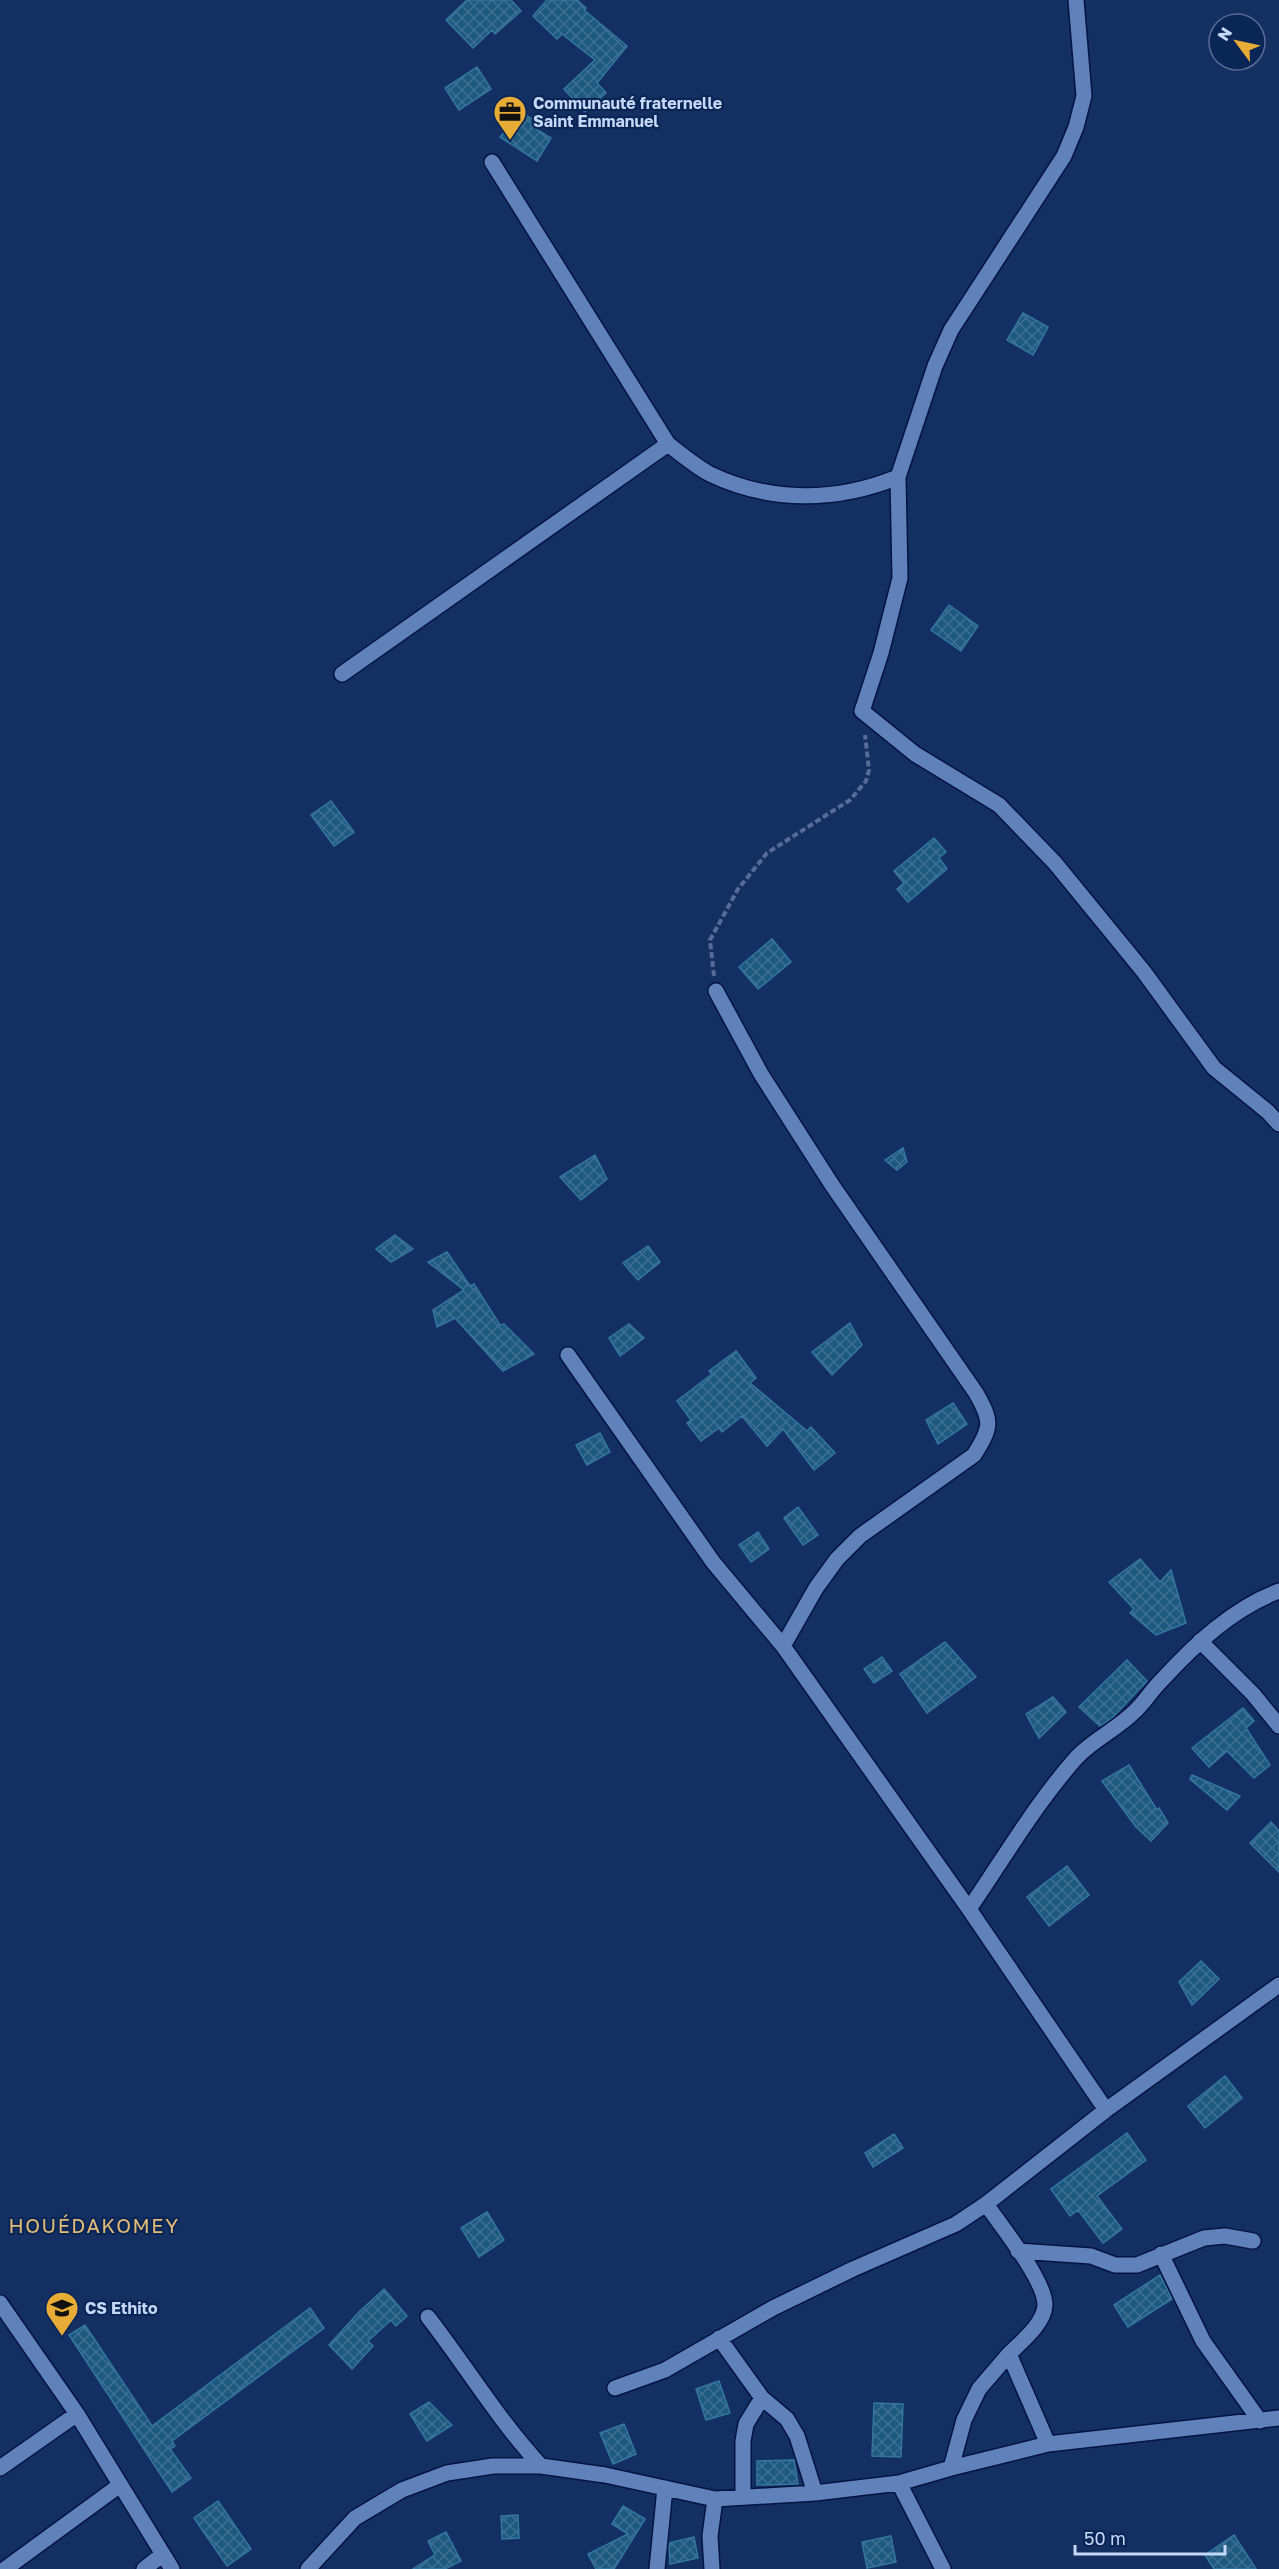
<svg xmlns="http://www.w3.org/2000/svg" width="1279" height="2569" font-family="'Golos Text',sans-serif">
	<style>
		.building { fill: url(#building-cross-hatch); stroke: #3476a1; stroke-width: 1.5 }
		.lines { fill: none; stroke-linecap: round; stroke-linejoin: round }
		.street-casing { stroke: #001545; stroke-width: 18 }
		.path { stroke: #546d98; stroke-width: 4; stroke-dasharray: 6 3; stroke-linecap: butt }
		.street { stroke: #6081ba; stroke-width: 15 }
		.labels { text-anchor: middle; dominant-baseline: central; stroke-width: 4.5; stroke-linejoin: round; paint-order: stroke }
		.poi-label { font-size: 16px; font-weight: bold; fill: #c5d8f7; stroke: #0a2657; text-anchor: start }
		.quarter-label { font-size: 20px; letter-spacing: 1.5px; fill: #e3bb74; stroke: #0a2657 }
	</style>
	<defs>
		<pattern id="building-cross-hatch" width="8" height="8" patternUnits="userSpaceOnUse" patternTransform="scale(1.5)"><rect width="8" height="8" fill="#1e597f"/><path d="M0 0l8 8M0 8l8-8" fill="none" stroke="#3d7092"/></pattern>
	</defs>
	<rect width="100%" height="100%" fill="#143062"/>
	<!-- building -->
	<path class="building" d="M467 0H511L521 11 495 34 492 30 473 48 446 20Z
		M547 0H577L586 8 584 10 627 46 597 83 606 93 585 112 564 89 595 60 562 34 557 39 533 16Z
		M477 67 491 89 459 110 445 88Z
		M521 112 535 121 531 126 551 138 537 161 500 137Z
		M1023 313 1048 327 1033 355 1007 340Z
		M949 605 978 626 961 651 931 630Z
		M331 801 354 832 334 846 311 815Z
		M934 838 946 852 939 858 947 869 908 902 897 889 904 883 894 871Z
		M772 939 791 962 758 989 739 967Z
		M903 1148 907 1162 897 1170 885 1160Z
		M595 1155 607 1179 581 1200 560 1177Z
		M395 1235 413 1249 391 1262 376 1249Z
		M648 1246 660 1262 638 1280 623 1263Z
		M447 1252 470 1286 474 1284 500 1325 504 1324 534 1354 503 1371 455 1318 437 1327 433 1310 464 1290 428 1262Z
		M850 1323 862 1345 832 1375 812 1352Z
		M629 1324 644 1338 620 1356 609 1338Z
		M736 1351 756 1378 750 1383 807 1431 811 1427 835 1453 814 1470 783 1429 767 1446 742 1416 722 1432 719 1428 701 1441 687 1423 691 1420 677 1401 712 1374 709 1371Z
		M953 1403 967 1424 938 1444 926 1420Z
		M600 1433 610 1452 587 1465 576 1445Z
		M798 1507 818 1535 803 1545 784 1518Z
		M758 1532 769 1549 751 1562 739 1545Z
		M1140 1559 1160 1582 1171 1570 1186 1623 1156 1635 1130 1613 1134 1609 1109 1582Z
		M945 1642 976 1677 927 1713 900 1674Z
		M882 1657 892 1671 874 1683 864 1669Z
		M1127 1660 1147 1681 1112 1718 1100 1726 1079 1707Z
		M1053 1697 1066 1712 1039 1738 1026 1714Z
		M1243 1708 1254 1721 1246 1728 1270 1765 1254 1778 1227 1751 1209 1767 1192 1748Z
		M1129 1765 1157 1810 1159 1808 1168 1823 1151 1841 1136 1827 1102 1781Z
		M1192 1775 1240 1796 1227 1810 1190 1779Z
		M1271 1822 1279 1831V1872L1250 1843Z
		M1067 1866 1089 1895 1049 1926 1027 1897Z
		M1201 1961 1219 1979 1192 2005 1179 1982Z
		M1225 2076 1242 2098 1205 2128 1188 2106Z
		M1127 2133 1146 2160 1097 2196 1122 2229 1103 2243 1078 2210 1070 2216 1051 2189Z
		M894 2134 903 2148 873 2167 865 2153Z
		M487 2212 504 2240 479 2257 461 2228Z
		M1160 2275 1172 2299 1128 2327 1114 2305Z
		M384 2289 407 2316 396 2326 391 2320 368 2341 373 2346 352 2369 329 2345 359 2312Z
		M310 2308 324 2328 172 2441 175 2446 170 2449 191 2478 172 2492 69 2335 85 2325 152 2426Z
		M719 2381 730 2413 706 2420 696 2389Z
		M429 2402 452 2425 427 2441 410 2414Z
		M874 2403 903 2404 901 2457 872 2456Z
		M624 2424 636 2454 613 2464 600 2433Z
		M794 2460 798 2484 757 2485V2461Z
		M218 2501 251 2549 227 2566 194 2518Z
		M623 2506 645 2519 614 2569H596L588 2554 628 2534 612 2524Z
		M518 2515 519 2538 502 2539 501 2516Z
		M446 2532 461 2561 445 2569H413L435 2555 428 2541Z
		M1234 2535 1256 2569H1214L1205 2555Z
		M891 2536 896 2562 867 2568 862 2542Z
		M694 2537 698 2558 670 2564 669 2543Z"/>
	<g class="lines">
		<!-- street casing -->
		<g class="street-casing">
			<path id="street" d="M1076 0 1084 96 1076 127 1064 156 951 330 935 366 898 477 900 578 881 653 862 711 915 754 999 805 1055 863 1144 972 1214 1068 1268 1112 1279 1124
				M492 162 668 444C681 454 695 466 710 474 770 503 837 502 898 477
				M342 674 668 444
				M716 991 761 1074 832 1185 976 1393C992 1421 992 1427 974 1455L860 1536 837 1559 816 1588 783 1646
				M568 1355 713 1562 783 1646 969 1909 1106 2110
				M1200 1641 1253 1694 1279 1726
				M969 1909C1004 1858 1036 1803 1077 1757 1093 1740 1117 1729 1134 1712 1144 1703 1151 1691 1161 1681 1194 1645 1233 1608 1279 1591
				M986 2204C1001 2226 1045 2280 1045 2305 1044 2324 1022 2341 1009 2354L1048 2444
				M1018 2251 1091 2256 1115 2265H1137L1204 2238 1225 2236 1253 2241
				M1161 2254 1203 2341 1260 2421
				M0 2303 77 2414 172 2569
				M428 2317C466 2366 499 2421 541 2466
				M719 2338 762 2398 787 2419 797 2436 815 2493
				M615 2388 665 2370 773 2308 853 2269 956 2224 986 2204 1106 2110 1279 1985
				M0 2468 77 2414
				M951 2468 964 2420 979 2389 1009 2354
				M899 2483 943 2569
				M743 2497V2441L746 2424 762 2398
				M5 2569 120 2485
				M144 2569 162 2555
				M308 2569 355 2518 402 2490 447 2473 493 2466H541L605 2475 715 2499 815 2493 899 2483 951 2468 1048 2444 1279 2418
				M657 2569 665 2488
				M712 2569 710 2536 715 2499"/>
		</g>
		<!-- path -->
		<path class="path" d="M714 976 710 940 738 889 767 853 850 800 866 781 869 770 865 735"/>
		<!-- street -->
		<use href="#street" class="street"/>
	</g>
	<!-- icons -->
	<defs>
		<g id="office-pin" transform="scale(1.725)"><path d="M0 17L-7.5 6A9.5 9.5 0 1 1 7.5 6Z" fill="#e6ac36" stroke="#0a2657"/><path d="M-6-3h4V-5.5h4V-3h4V5H-6ZM-1-4.5V-3h2v-1.5ZM-6 0V1H6V0Z" fill="#111"/></g>
		<g id="school-pin" transform="scale(1.725)"><path d="M0 17L-7.5 6A9.5 9.5 0 1 1 7.5 6Z" fill="#e6ac36" stroke="#0a2657"/><path d="M0-5L7-2L0 1L-7-2ZM-4 1L0 2.5L4 1V4Q0 6-4 4Z" fill="#111"/></g>
	</defs>
	<g fill-rule="evenodd">
		<use href="#office-pin" x="510" y="112"/>
		<use href="#school-pin" x="62" y="2308"/>
	</g>
	<g class="labels">
		<!-- poi labels -->
		<g class="poi-label">
			<text x="533" y="103">Communauté fraternelle<tspan x="533" dy="18">Saint Emmanuel</tspan></text>
			<text x="85" y="2308">CS Ethito</text>
		</g>
		<!-- quarter labels -->
		<g class="quarter-label">
			<text x="94" y="2225">HOUÉDAKOMEY</text>
		</g>
	</g>
	<!-- north arrow -->
	<g transform="translate(1237 42) rotate(303)"><circle r="28" fill="#0a2657" stroke="#556d97" stroke-width="1.5"/>
	<path d="M0-4.5L10 22L0 15L-10 22Z" fill="#e6ac36"/>
	<text y="-9" font-size="16" font-weight="bold" text-anchor="middle" fill="#c5d8f7">N</text>
	</g>
	<!-- scale -->
	<path d="M1075 2545v9h150v-9" fill="none" stroke="#c5d8f7" stroke-width="3"/>
	<text x="1084" y="2545" font-size="18" fill="#c5d8f7" stroke="#0a2657" stroke-width="4.5" paint-order="stroke">50 m</text>
</svg>
